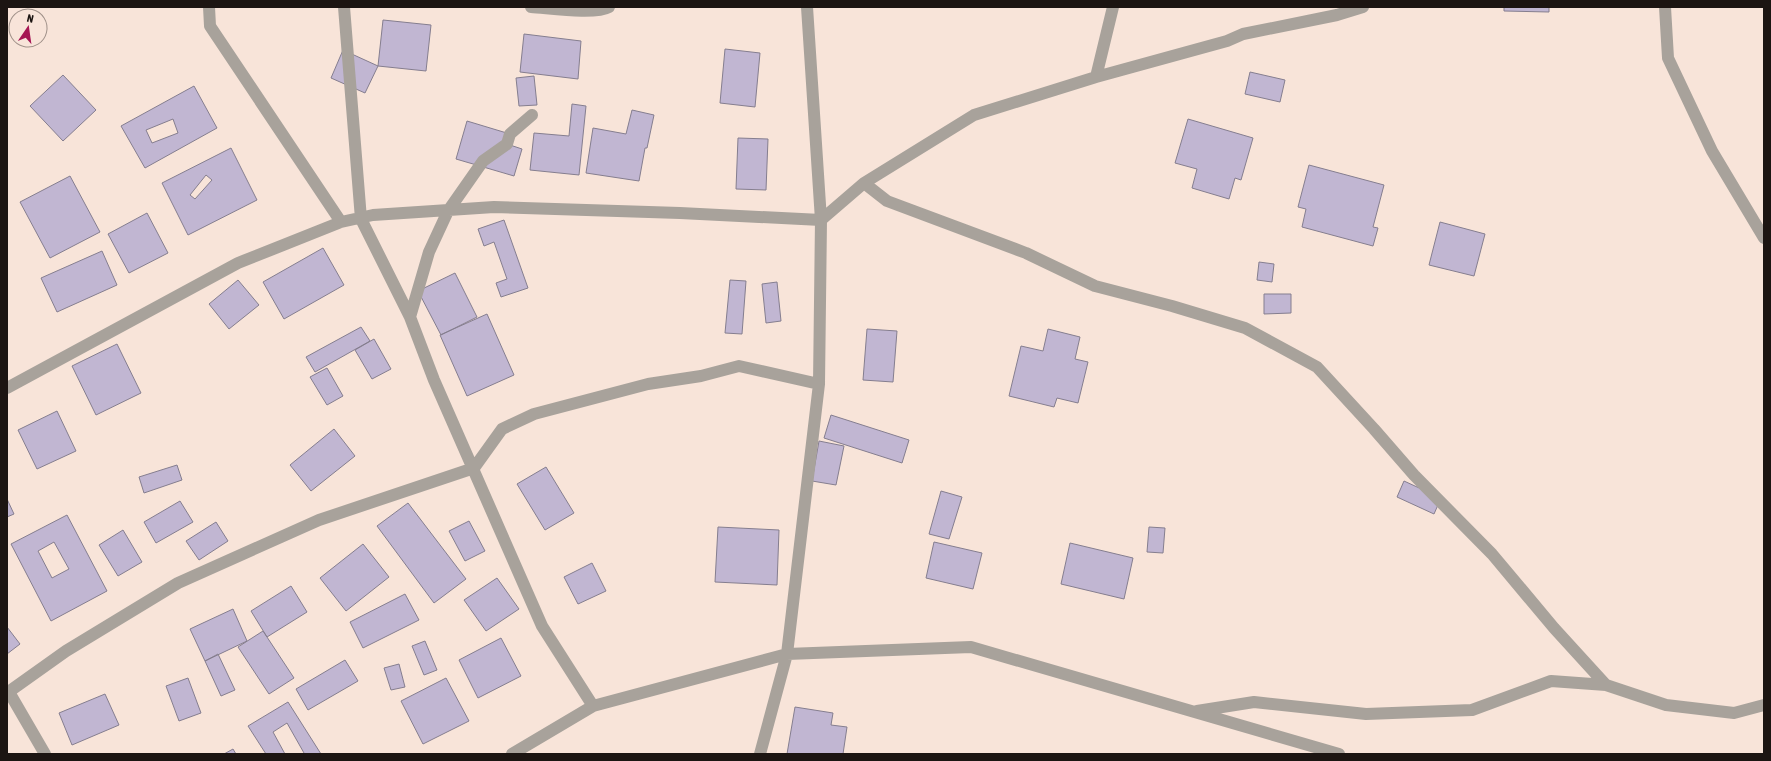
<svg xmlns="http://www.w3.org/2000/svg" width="1771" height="761" font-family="'Asap Condensed',sans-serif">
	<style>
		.building { fill: #c1b6d2; stroke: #857e8f; fill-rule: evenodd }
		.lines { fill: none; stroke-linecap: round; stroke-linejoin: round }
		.minor { stroke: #a8a29b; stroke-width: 12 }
	</style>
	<rect width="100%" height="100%" fill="#f8e4d9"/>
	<!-- building -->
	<path class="building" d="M1504 7H1549V12L1504 11Z
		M383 20 431 25 426 71 378 66Z
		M524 34 581 41 578 79 520 72Z
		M725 49 760 53 755 107 720 103Z
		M343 50 378 66 365 93 331 78Z
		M1250 72 1285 80 1280 102 1245 94Z
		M63 75 96 110 63 141 30 106Z
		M534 76 537 105 519 106 516 78Z
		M194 86 217 128 145 168 121 126Z
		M572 104 586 106 579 175 530 170 534 133 569 136Z
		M632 110 654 115 647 148H645L639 181 586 173 593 128 626 134Z
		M173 119 178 133 152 143 146 130Z
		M1188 119 1253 138 1241 180 1235 178 1229 199 1192 188 1197 169 1175 163Z
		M467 121 510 134 507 144 522 149 514 176 456 159Z
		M738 138 768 139 766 190 736 189Z
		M231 148 257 200 188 235 162 183Z
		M1309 165 1384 185 1373 227 1378 228 1373 246 1302 227 1306 209 1298 207Z
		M206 175 212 180 195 199 190 195Z
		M70 176 100 232 50 258 20 202Z
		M147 213 168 253 129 273 108 234Z
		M504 220 528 288 501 297 496 283 507 279 494 242 484 246 478 229Z
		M1440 222 1485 234 1474 276 1429 265Z
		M323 248 344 285 284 319 263 282Z
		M102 251 117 285 57 312 41 278Z
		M1259 262 1274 264 1272 282 1257 280Z
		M455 273 477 317 441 335 418 291Z
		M238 280 259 305 229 329 209 304Z
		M730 280 746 281 742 334 725 333Z
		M777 282 781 321 766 323 762 284Z
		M1264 294H1291V313L1264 314Z
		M487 314 514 375 467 396 440 335Z
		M361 327 370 341 315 372 306 357Z
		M867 329 897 331 893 382 863 380Z
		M1048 329 1080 337 1075 359 1088 362 1078 403 1057 398 1054 407 1009 396 1021 346 1043 351Z
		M374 339 391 369 372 379 355 350Z
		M117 344 141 393 96 415 72 366Z
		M327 368 343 396 327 405 310 377Z
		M57 411 76 451 37 469 18 430Z
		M831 415 909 440 902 463 824 438Z
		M334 429 355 456 311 491 290 465Z
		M819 441 844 446 836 485 812 481Z
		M177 465 182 480 144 493 139 477Z
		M546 467 574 513 545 530 517 484Z
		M1404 481 1441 498 1434 514 1397 497Z
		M941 491 962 497 949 539 929 534Z
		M7 499 14 514 7 517Z
		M180 501 193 522 156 543 144 522Z
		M408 503 466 579 434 603 377 526Z
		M67 515 107 591 51 621 11 544ZM54 542 69 569 52 578 38 551Z
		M469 521 485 551 465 561 449 531Z
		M216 522 228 541 199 560 186 541Z
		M718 527 779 530 777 585 715 582Z
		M1149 527 1165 528 1163 553 1147 552Z
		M123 530 142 562 118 576 99 545Z
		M934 542 982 553 973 589 926 578Z
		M1070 543 1133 558 1124 599 1061 584Z
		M363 544 389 577 346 611 320 578Z
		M592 563 606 591 578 604 564 577Z
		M497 578 519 609 486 631 464 600Z
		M291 586 307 612 267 637 251 611Z
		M405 594 419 620 363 648 350 622Z
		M233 609 247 641 205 661 190 629Z
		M7 627 20 644 7 654Z
		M263 631 294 678 269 694 238 647Z
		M501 638 521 676 478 698 459 660Z
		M425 641 437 670 424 675 412 646Z
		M218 654 235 690 221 696 205 661Z
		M345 660 358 681 308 710 296 689Z
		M399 664 405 687 391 690 384 668Z
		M188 678 201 713 179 721 166 686Z
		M446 678 469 721 423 744 401 701Z
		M105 694 119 725 72 745 59 713Z
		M288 702 321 754H303L304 753 287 723 273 732 285 754H266L248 726Z
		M795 707 833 713 831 725 847 727 843 754H787Z
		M233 749 236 754H224Z"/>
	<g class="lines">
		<!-- minor -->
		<path class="minor" d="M209 7 210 26 341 222
			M344 7 361 219 410 317 434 380 542 626 593 706
			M531 7C549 8 595 15 609 7
			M1665 7 1668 58 1712 151 1764 238
			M1096 77 1113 7
			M864 183 887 201 1026 253 1095 286 1172 306 1245 328 1317 367 1374 429 1414 475 1492 554 1554 628 1606 685
			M410 317 429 252 448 211 483 161 507 144 510 134 532 115
			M7 388 238 263 341 222 373 215 494 207 680 213 821 220 864 183 974 115 1096 77 1227 41 1243 34 1337 15 1363 7
			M9 692 45 754
			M7 693 66 651 178 583 319 520 474 468 502 429 534 414 648 384 701 376 739 366 819 384
			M1197 711 1254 702 1366 714 1472 710 1551 681 1606 685 1666 705 1734 713 1764 705
			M512 754 593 706 787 654 971 647 1339 754
			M760 754 787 654 819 384 821 220 807 7"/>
	</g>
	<!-- border -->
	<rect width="1771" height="761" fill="none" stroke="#1c1512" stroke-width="16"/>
	<!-- north arrow -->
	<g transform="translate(28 28) rotate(13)"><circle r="19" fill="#f8e4d9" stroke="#a09189"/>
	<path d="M0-3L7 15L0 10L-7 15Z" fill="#a61553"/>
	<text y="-6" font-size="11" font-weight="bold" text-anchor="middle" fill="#1c1512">N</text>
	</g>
</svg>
